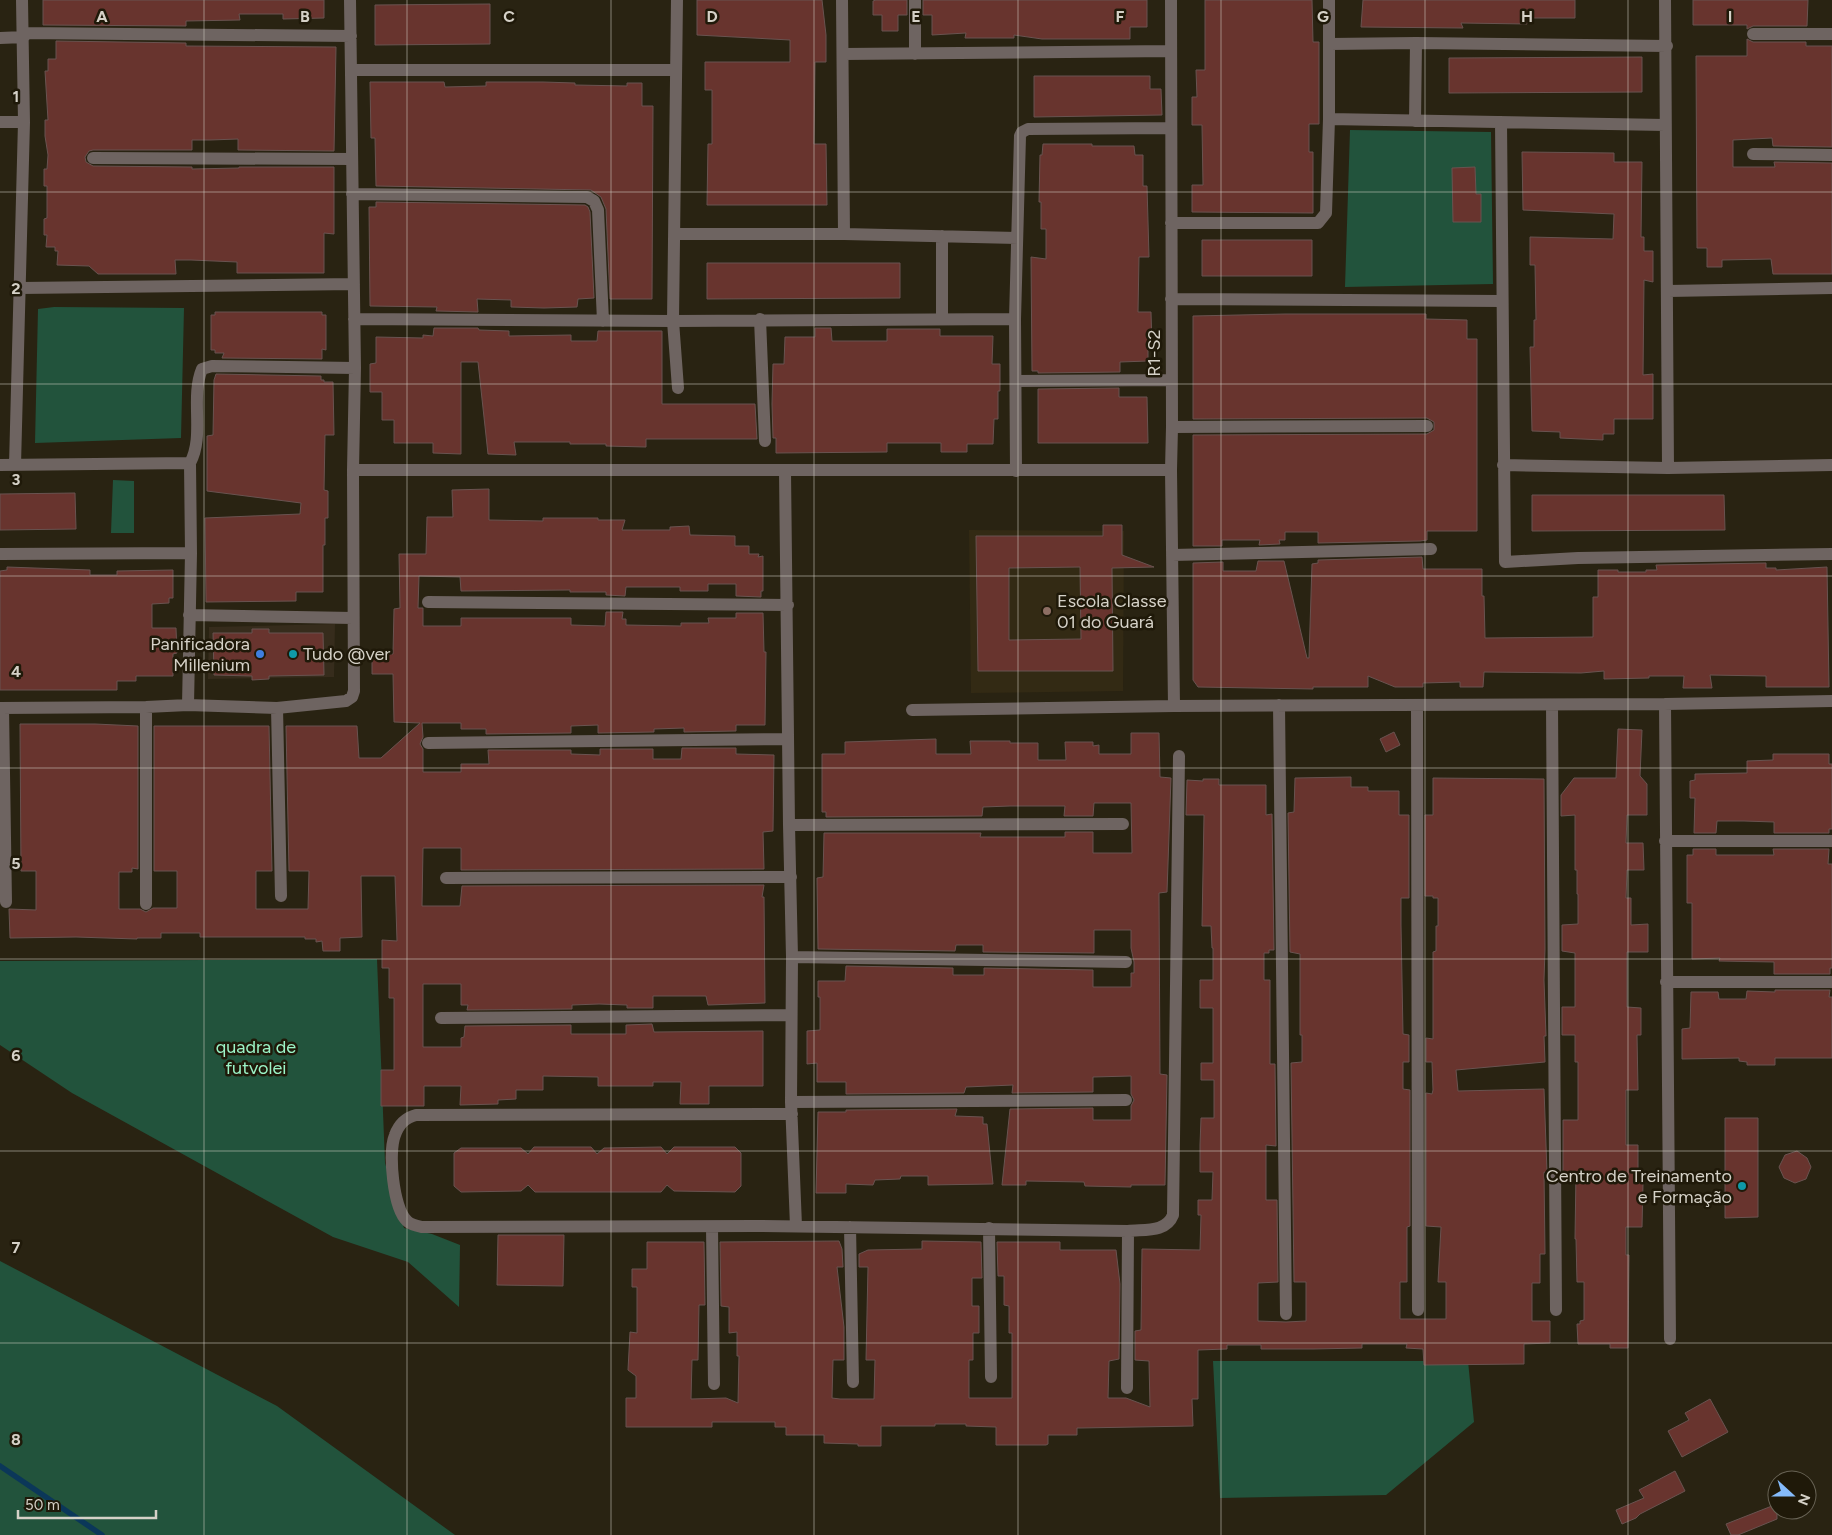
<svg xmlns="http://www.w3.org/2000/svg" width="1832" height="1535" font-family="Figtree,sans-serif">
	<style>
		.commercial { fill: #362c1c }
		.built { fill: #332a14 }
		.green { fill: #22533c }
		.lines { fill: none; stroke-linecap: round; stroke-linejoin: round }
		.stream { stroke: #0b3759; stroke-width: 5.5 }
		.building { fill: #68342e; stroke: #695350; fill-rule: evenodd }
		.minor { stroke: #6e6461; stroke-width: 12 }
		.grid { fill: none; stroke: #d5d1c7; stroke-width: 1; stroke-opacity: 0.55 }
		.education-dot { fill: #8d6e63; stroke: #1f1909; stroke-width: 2 }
		.shop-dot { fill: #3f7fe0; stroke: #1f1909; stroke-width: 2 }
		.culture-dot { fill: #0f9aa8; stroke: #1f1909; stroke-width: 2 }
		.labels { text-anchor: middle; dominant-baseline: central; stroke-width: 5; stroke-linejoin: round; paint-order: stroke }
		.street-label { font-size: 18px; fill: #d5d1c7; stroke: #1f1909 }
		.poi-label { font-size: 18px; fill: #d5d1c7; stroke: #1f1909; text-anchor: start }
		.park-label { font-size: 18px; fill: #9bf4c7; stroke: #1f1909 }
		.grid-label { font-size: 16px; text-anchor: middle; font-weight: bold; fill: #d5d1c7; stroke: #1f1909; stroke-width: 5; stroke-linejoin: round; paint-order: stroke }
	</style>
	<rect width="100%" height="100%" fill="#292312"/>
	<!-- commercial -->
	<path class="commercial" d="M335 624 334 677 208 679 209 627Z"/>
	<!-- built -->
	<path class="built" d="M969 530 1124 531 1123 691 971 693Z"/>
	<!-- green -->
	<path class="green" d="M1350 130 1491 132 1493 284 1345 287Z
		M54 307 184 308 181 438 35 443 38 309Z
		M113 480 134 481V533H111Z
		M377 959 385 1163 404 1228 432 1234 460 1245 459 1307 408 1262 333 1237 72 1093 0 1045V961Z
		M0 1261 277 1406 455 1535H0Z
		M1213 1361H1468L1474 1422 1386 1495 1220 1498Z"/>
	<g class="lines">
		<!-- stream -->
		<path class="stream" d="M0 1466 102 1535"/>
	</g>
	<!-- building -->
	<path class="building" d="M43 0H324V18L283 19V14H239L240 20 186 21V26L43 25Z
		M697 0H822L826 35V62H815L814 144H826L827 205H707L708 144H712V90H705V62H790V40L697 35Z
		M876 0H907V15H898V31H882V15H873V1Z
		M923 0H1147V27H1130V39H1042L1014 35V38H965L966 33 932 35V15H923Z
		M1205 0H1312L1313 42H1319V124H1309V152H1313V213L1192 212V185H1203L1202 125H1192V97H1197L1196 70H1205Z
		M1363 0H1575V18H1527V24L1461 23 1463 28 1361 27Z
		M1693 0H1808L1807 26H1753L1747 29V25H1693Z
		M490 4V44L375 45V5Z
		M1747 39 1753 42H1806V46H1832V147L1773 146 1772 138 1733 140V167H1775L1774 162 1832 163V274H1773L1771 259 1722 260V267H1707V248H1697L1696 56H1747Z
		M56 41 186 43V46L336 47 334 151 238 150V139L210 140H192V150H93L89 151 85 157 86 162 93 166 192 167V169L239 168V167H334V234L324 233V273H237V262L191 260H175L176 274H98L89 266 57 265 58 251H55V247H46L47 235H44V219L47 218V186H44V169H47L48 155 45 136V120H48L45 71H48V59H56Z
		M1642 57V92L1449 93V58Z
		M1034 76H1150V89H1161L1162 115 1034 117Z
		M370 82H444L445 87 486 86V82H543L575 83V85L627 86V83H642V106H653L652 299H610L606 209 601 197 591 190 376 186 375 138H371Z
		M1043 144H1092V146H1134L1135 155H1143V186H1147L1149 257H1139L1138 312H1151L1152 346H1148V361L1120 362V372L1038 373V371H1032L1031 257 1046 259V229H1041V202H1039L1040 155H1042Z
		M1522 152 1614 153V162H1642L1641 237H1644V251H1653V282L1644 280 1643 375 1653 374V419H1614V434H1603V440L1560 438V432L1532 431 1530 347H1534V320H1536L1535 265H1530V237L1613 239 1614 214 1523 210Z
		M1475 167 1476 194H1481V222H1453L1452 168Z
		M376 202 585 205 588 207 590 212 594 298 578 299 577 307 544 308 511 307V300L477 299 478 312 436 311 437 307 370 306 369 207H376Z
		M1202 240H1312V276H1202Z
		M707 263H900V298L707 299Z
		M215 312H322V315H326V350L322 349V359L222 358 224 353H215V350H211V315H215Z
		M1285 314H1426V319L1467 320V339H1477V531H1427V540L1420 541 1318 543V532H1285V540H1279L1280 544 1259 545 1260 540H1222V546H1193V435L1427 434 1434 430V422L1427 418 1193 419V316Z
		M434 328H478L479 330 509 331V336L571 335V341H597L598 331H662V404H755L757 439H646V447L606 446V444H570V442H514L516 455 488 454 478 362H461V454L433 453V443H394V420H382V392H370V364L376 363V337L423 338V335L433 336Z
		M815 328H831L832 341H887V329H940V336H993L992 364H1000V391H998V419H994L993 444H967V452H941V443H887V452L776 453V438H773L772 404 773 364H784L785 337H815Z
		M216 374 321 376V380H324V382H333L334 435H325L324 490 328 491V518H325V545H323V592H296V601L206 602 205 518 300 514 301 503 207 491V436L213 435 214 380Z
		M1119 388V397H1147L1148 443H1038V389Z
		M489 489V520L543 521V518H598V520H625L622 530H670V527L689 526 690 535 735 536V546H749V554H759L758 557 763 556V591H761V597L736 596V584H708V591H680V587H626L625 596 606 595V592H570V590L461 591 460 577 419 576 418 608H423V626H461V618H571V625L605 626 606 612H623L622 619H626V625L681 626V623H709L708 618H736V613H763L764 652H766L765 725H736V731L684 732V728L654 729V732L598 733V725L571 726V733L486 734V729H461V723H422L423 737 420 744 423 749V772H461V764H489L488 750H571V754L600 755V749H653V759H681L682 748H736V754L774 755 773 831 763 832 764 869 461 870V848H423L422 906H460L462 886 764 885 762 897H764L765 1003 708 1005 706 996H653V1008H627V1005L599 1004 572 1005V1009L467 1010 468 1005H461V984H423V1047H461V1038L464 1037 465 1026 571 1025V1034H626V1025L652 1024 654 1032 763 1031V1086H709V1104H680L681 1082H653V1086H598V1077L543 1076V1090H516V1099L498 1100V1104L460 1105 461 1086H424V1106H381V1070H394V998H389V968H382V940L397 941 395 876H361L362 937 340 938V951H323L322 941 316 942V939H305V937H200V933H161V938H137V939L76 937 10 938 9 909 36 910V871H21L20 724H95L138 726V869L132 868V872H119V909H140L146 912 153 908H177V871H154V726H269L272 871H256V909H308L309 871H289L286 726H357L359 758H381L420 723 394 722 393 674H372V653L393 654 394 609 400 608 399 554H426L427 517H453L452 490Z
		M75 493 76 529 0 530V494Z
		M1532 495H1724L1725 530 1532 531Z
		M1103 525H1122V555L1154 567 1112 568 1113 671H978L976 536H1103ZM1080 567 1081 639 1009 640V568Z
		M1422 557 1423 569H1482V596H1484L1485 638 1593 637V597H1598V570H1618V572H1646V570H1657L1656 565 1766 563V568H1776V570L1827 567 1829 687H1766V676L1710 675 1712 688H1683L1684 676H1649V678L1604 679V671L1581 673 1484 672 1483 687H1460V682L1423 683V687H1395L1368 676V687H1313V689L1198 687 1193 680V563L1223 562V571H1256L1258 561H1284L1307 658H1309L1312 564 1318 563V560Z
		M7 567 90 570V575H117V571L173 570V598H169V603L152 604V628H176L177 653 173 654V676H136V681H117V690H0V571L7 570Z
		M252 629H269V633H323L324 675 269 676V679L252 680V676L214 675 213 633H252Z
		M1618 729 1642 730 1640 776 1647 784V815H1627L1626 843H1643L1644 870H1627L1626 898H1631V925L1648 924V952H1627V1007L1641 1008V1035H1637L1638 1090H1626V1145H1638V1183H1643L1642 1227H1626V1255H1629L1628 1348H1610V1344H1578L1577 1324H1580V1321L1584 1320V1282H1577L1576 1239H1575L1576 1172 1563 1173V1120H1578V1062H1575V1035H1562V1007H1575V953L1562 951V925L1578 924V894H1577V870H1575V815L1561 816V795L1574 778H1616Z
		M1394 732 1400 745 1386 752 1380 739Z
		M1131 733H1159L1160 777 1171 778 1167 892 1159 893 1160 1074 1167 1075 1165 1185H1131V1187L1085 1186 1084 1182 1026 1181V1185H1002L1010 1109 1093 1108V1120H1131V1106L1134 1100 1131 1094V1076L1093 1077V1092L1012 1093 1013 1085 966 1087 964 1093 846 1094V1082H817V1063L807 1064V1031L820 1030V997H818V981H845L846 966 953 968V975H984V968L1093 970V987H1131V973H1134V962L1131 948V930H1094V953L983 952V945H956L955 951 818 949 817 878 823 877 824 833H981L980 837H1065V832H1093V853H1132L1131 803H1094L1093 816H1064L1065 806H1010L983 807 982 816 826 817V812H822V754H845V742L936 739V754H971L970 741H1010V743H1038V760H1066L1065 742H1093V746L1099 745V754H1131Z
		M1773 754H1829V764H1832V829H1829V833H1774V822L1744 821H1717L1716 833H1694L1695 798H1690V781L1695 780V774L1747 773V761L1773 760Z
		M1351 777V787H1368V791H1399V815H1409V898H1401V925L1403 1034 1409 1035V1062H1403V1089L1410 1090V1226L1407 1227V1282H1400V1319H1446V1282H1438L1441 1227 1426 1226V1093L1432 1094 1433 1090 1432 1062H1426V1038L1433 1039V952L1436 951V926H1438V898H1433V896H1425V815H1433V778L1544 779 1545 949 1544 980 1546 1036H1544L1545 1062 1456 1070 1458 1091 1544 1089 1547 1173 1544 1172 1545 1254H1540V1283H1532V1321H1550V1343L1524 1344V1364L1424 1365 1423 1349 1406 1348 1407 1344H1362V1348L1313 1349H1261V1345H1227V1349L1198 1350V1399H1192L1193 1426 1080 1428H1077V1435H1048V1444L1046 1445H996V1427L966 1426V1424H935V1426H881V1446H858V1444L824 1443V1435H786V1427H775V1422H712V1427H626V1398H636V1376L628 1370 630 1332 637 1333V1287H632V1269H647V1242H704L705 1305H699L698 1360H692L691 1399 726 1398 738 1403 739 1356H737V1332L729 1333V1307L721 1306 720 1242 839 1241 842 1249 843 1267H837L844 1327V1360H833L832 1398 840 1399H874L875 1360H866L868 1267H859V1254L868 1250 922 1249V1241L981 1242 982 1278H972V1306H979V1333H973V1360H969V1398H1012V1333H1009V1306L1004 1305V1276H998L997 1242H1060V1250H1116L1120 1284 1119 1359 1109 1361 1108 1398H1126L1150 1407 1149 1361 1135 1360V1331L1141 1330 1142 1249 1200 1250 1201 1215H1198V1200H1212L1213 1172H1200V1145L1201 1118H1214V1080H1201V1063H1213V1008H1200V980H1213V948H1212L1211 926H1202L1204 815H1186L1187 780 1203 781V779H1219V785H1266V815L1272 814 1274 950H1269V953H1264V980H1270V1064H1275L1276 1146 1266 1145V1200H1277L1278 1282 1258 1283V1321L1286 1322 1306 1321V1282H1294L1291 1063 1302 1062V1035H1300V954L1290 952 1288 813 1294 812 1295 778Z
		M1693 849H1716V855H1774L1773 849H1829L1828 864H1832V968H1830V974H1774V962L1719 961 1720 958 1692 959V903H1687V855H1693Z
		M1775 990H1830L1829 997H1832V1058H1775V1065H1747V1062L1739 1061V1058L1682 1059V1029L1690 1028 1691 992H1718L1719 999H1746L1747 991 1775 992Z
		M957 1109 955 1116 983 1117V1124H987L993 1184 928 1185V1176H901L900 1179 875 1180 873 1185 846 1184V1193H816L818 1112H846V1110Z
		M1725 1118H1758V1217L1725 1218Z
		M534 1147H591L597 1154 604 1148 661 1147 667 1154 674 1147H735L741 1153V1186L735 1192 674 1191 667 1185 661 1192H535L528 1185 521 1191 461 1192 454 1186V1153L461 1148H521L528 1154Z
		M1797 1151 1807 1158 1811 1167 1806 1179 1795 1183 1784 1178 1779 1167 1785 1155Z
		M498 1235H564L563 1286 497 1285Z
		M1710 1399 1728 1432 1682 1457 1668 1431 1689 1420 1685 1413Z
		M1675 1471 1685 1491 1640 1514 1636 1518 1622 1524 1616 1510 1644 1498 1639 1490Z
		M1777 1504V1519L1738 1535H1731L1726 1524Z"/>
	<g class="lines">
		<!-- minor -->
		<path class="minor" d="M677 0 673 321 678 388
			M842 0 844 234
			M1171 0 1172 427 1171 470 1174 706
			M1665 0 1668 468
			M24 33 351 36
			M1753 34H1832
			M0 38 24 37
			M1330 44 1416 43
			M843 54 1171 51
			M915 54V0
			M351 70H676
			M1329 119 1665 125
			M1415 121 1416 43 1667 46
			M0 122H24
			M1501 122 1505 562 1578 558 1832 554
			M1753 154 1832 155
			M93 158 352 159
			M352 194 587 197 594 201 598 210 603 321
			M1171 223H1318L1326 213 1329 119V0
			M674 234H844L1017 238
			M20 288 354 284
			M1668 291 1832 288
			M1171 299 1501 301
			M354 319 673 321 1015 319
			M760 319 765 441
			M942 319V236
			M1016 381 1171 380
			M1172 427 1427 426
			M0 465 190 463
			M15 465 24 122 22 0
			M1503 465 1668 468 1832 465
			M353 470H1171
			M785 471 789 825 792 957 791 1102 796 1226
			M1016 471 1015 319 1020 136 1022 132 1028 129 1171 128
			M0 554 191 553
			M1172 555 1431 549
			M428 602 788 605
			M189 615 353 618
			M1665 704 1670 1339
			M188 705 191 553 190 463C205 436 190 398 202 369L212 366 355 368
			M1279 705 1286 1314
			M1552 705 1556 1310
			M1417 706 1418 1310
			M0 708 146 707 188 705 277 708 346 701 352 697 354 691 353 470 355 368 350 0
			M3 708 6 902
			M277 708 281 896
			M912 710 1174 706 1665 704 1832 701
			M428 743 788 739
			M789 825 1123 824
			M1665 841H1832
			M446 878 791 877
			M146 904V707
			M792 957 1126 962
			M1666 982H1832
			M441 1018 791 1015
			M791 1102 1126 1100
			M792 1114 416 1115C405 1118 399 1124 395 1135 388 1152 393 1208 407 1221 411 1225 417 1226 422 1227L756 1226 1128 1231C1144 1229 1166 1233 1173 1215L1179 756
			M712 1227 714 1384
			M850 1227 853 1382
			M989 1228 991 1377
			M1127 1388 1128 1231"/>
	</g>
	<!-- grid -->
	<path class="grid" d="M204 0V1535M407 0V1535M611 0V1535M814 0V1535M1018 0V1535M1221 0V1535M1425 0V1535M1628 0V1535M0 192H1832M0 384H1832M0 576H1832M0 768H1832M0 959H1832M0 1151H1832M0 1343H1832"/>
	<!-- markers -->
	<circle class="education-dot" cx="1047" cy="611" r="5"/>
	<circle class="shop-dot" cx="260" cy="654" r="5"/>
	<g class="culture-dot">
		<circle cx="293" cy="654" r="5"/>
		<circle cx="1742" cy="1186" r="5"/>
	</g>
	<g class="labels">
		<!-- street labels -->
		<g class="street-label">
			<text transform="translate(1154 353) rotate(-90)">R1-S2</text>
		</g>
		<!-- poi labels -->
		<g class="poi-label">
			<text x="1057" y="601">Escola Classe<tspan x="1057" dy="21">01 do Guará</tspan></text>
			<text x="250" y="644" text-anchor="end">Panificadora<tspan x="250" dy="21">Millenium</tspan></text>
			<text x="303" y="654">Tudo @ver</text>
			<text x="1732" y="1176" text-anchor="end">Centro de Treinamento<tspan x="1732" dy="21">e Formação</tspan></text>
		</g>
		<!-- park labels -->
		<g class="park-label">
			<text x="256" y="1047">quadra de<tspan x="256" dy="21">futvolei</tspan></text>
		</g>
	</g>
	<g class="grid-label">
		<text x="102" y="22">A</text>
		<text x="305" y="22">B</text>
		<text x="509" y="22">C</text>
		<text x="712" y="22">D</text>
		<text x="916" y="22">E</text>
		<text x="1120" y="22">F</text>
		<text x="1323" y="22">G</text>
		<text x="1527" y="22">H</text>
		<text x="1730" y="22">I</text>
		<text x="16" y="102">1</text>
		<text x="16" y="294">2</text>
		<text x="16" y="485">3</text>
		<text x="16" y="677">4</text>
		<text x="16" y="869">5</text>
		<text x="16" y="1061">6</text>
		<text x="16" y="1253">7</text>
		<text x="16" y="1445">8</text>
	</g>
	<!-- north arrow -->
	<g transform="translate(1792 1495) rotate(111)"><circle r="24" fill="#1f1909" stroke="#686355"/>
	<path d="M0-4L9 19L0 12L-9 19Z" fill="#85bbfb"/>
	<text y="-8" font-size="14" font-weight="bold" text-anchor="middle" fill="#d5d1c7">N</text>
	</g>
	<!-- scale -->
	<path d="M18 1510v8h138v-8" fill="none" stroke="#d5d1c7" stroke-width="2.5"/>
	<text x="25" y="1510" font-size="15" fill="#d5d1c7" stroke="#1f1909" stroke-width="4" paint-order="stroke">50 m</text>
</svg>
